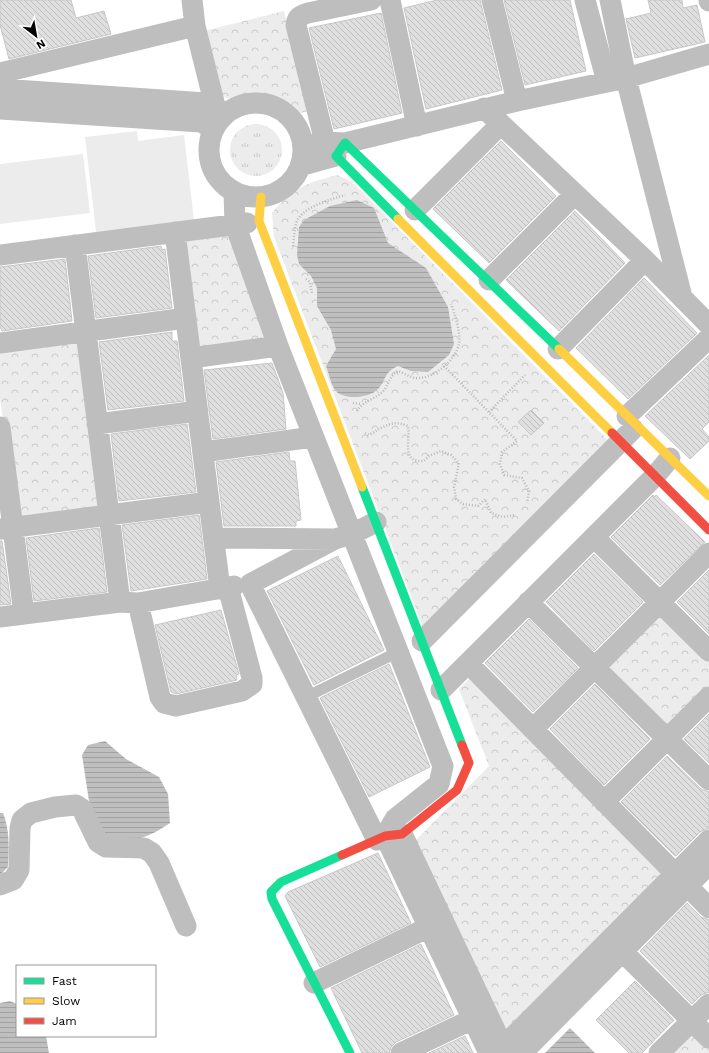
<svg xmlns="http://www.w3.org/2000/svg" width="709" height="1053" font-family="'Work Sans',sans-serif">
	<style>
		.grass { fill: url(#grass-tufts) }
		.park { fill: url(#park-crowns) }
		.garden { fill: #ececec }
		.water { fill: url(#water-rules) }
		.building { fill: url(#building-back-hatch); stroke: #c7c7c7 }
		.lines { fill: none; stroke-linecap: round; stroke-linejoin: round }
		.path { stroke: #b9b9b9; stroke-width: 2.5; stroke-dasharray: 1 2; stroke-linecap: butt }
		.lane { stroke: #bebebe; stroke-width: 11 }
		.street { stroke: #bebebe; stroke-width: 21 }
		.fast { stroke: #16e098; stroke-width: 9 }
		.slow { stroke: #ffcf43; stroke-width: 9 }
		.jam { stroke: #f24e42; stroke-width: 9 }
	</style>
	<defs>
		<pattern id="grass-tufts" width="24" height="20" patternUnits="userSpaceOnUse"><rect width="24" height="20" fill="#ececec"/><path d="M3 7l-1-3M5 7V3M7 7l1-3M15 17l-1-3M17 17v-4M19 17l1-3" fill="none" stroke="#c9c9c9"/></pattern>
		<pattern id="park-crowns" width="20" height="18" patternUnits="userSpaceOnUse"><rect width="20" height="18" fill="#ececec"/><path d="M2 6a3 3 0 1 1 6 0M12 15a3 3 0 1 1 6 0" fill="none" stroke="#c9c9c9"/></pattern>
		<pattern id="water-rules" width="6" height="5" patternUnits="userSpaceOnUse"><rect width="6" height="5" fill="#bfbfbf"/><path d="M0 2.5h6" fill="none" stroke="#a2a2a2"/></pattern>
		<pattern id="building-back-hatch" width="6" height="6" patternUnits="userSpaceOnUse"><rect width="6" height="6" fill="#dfdfdf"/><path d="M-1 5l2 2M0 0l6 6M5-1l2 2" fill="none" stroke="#bebebe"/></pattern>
	</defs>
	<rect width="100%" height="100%" fill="#fff"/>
	<!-- grass -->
	<path class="grass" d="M230 150a26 26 0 1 1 52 0a26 26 0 1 1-52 0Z"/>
	<!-- park -->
	<path class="park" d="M284 11 308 111 294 115 277 104 260 99 238 101 220 96 204 31Z
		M337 175 351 181 609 441 423 627 274 237 272 213C293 188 306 183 337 175Z
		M228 230 271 341 194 351 179 235Z
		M83 337 105 510 16 522 0 398V348Z
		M659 610 709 659V689L667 732 601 668Z
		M469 679 665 875 505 1036 416 840 489 766 459 689Z
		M693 1027 709 1043V1053H666Z"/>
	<!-- garden -->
	<path class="garden" d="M137 131 138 141 184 135 194 220 96 232 85 137Z
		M83 154 90 213 0 224V164Z"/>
	<!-- water -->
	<path class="water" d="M357 200 374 208 388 243 426 268 448 307 454 344 449 355 428 372 411 371 398 366C383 373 387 379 378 389 370 398 346 400 337 392 331 387 329 373 326 366L336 349 331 330 317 306V288L311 276 299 264 297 255 299 227 304 220 330 206Z
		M105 741 126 759 159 777 168 794 170 823C147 839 136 840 109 842L92 821 82 755 88 745Z
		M0 813H3C10 831 9 848 8 867L0 875Z
		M10 1001 17 1004V1036H46L49 1053H0V1003Z
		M570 1028 595 1053H545Z"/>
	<!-- building -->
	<path class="building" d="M0 0H71L76 18 104 11 111 34 9 59 0 25Z
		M437 0H480L502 90 426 109 404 8Z
		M504 0H570L586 71 525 85Z
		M648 0H682L683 8 697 5 705 42 635 58 626 19 651 13Z
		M381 13 402 113 334 129 309 28Z
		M501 141 556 196 489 263 433 209Z
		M575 211 625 263 559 331 506 280Z
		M161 246 162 250 165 249 172 308 96 318 88 256Z
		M65 259 72 321 2 331 0 327V267Z
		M644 278 697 333 628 399 576 348Z
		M172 332V341H177L184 401 108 410 99 342Z
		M709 355V422L702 429 709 437V441L690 459 645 416Z
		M272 363 283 393 286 429 213 439 204 370Z
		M531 410 544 423 531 435 518 422Z
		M187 424 196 492 119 501 111 434Z
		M289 452 290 461H295L301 520 296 521V526H224L216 462Z
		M653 495 655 497 656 495 705 542 660 585 611 537Z
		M199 515 207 579 131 591 122 525Z
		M99 528 107 592 34 601 26 538Z
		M0 541H2L11 604 0 605Z
		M594 554 643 602 594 651 546 602Z
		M338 556 384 650 314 685 267 591Z
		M709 570V634L677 602Z
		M221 610 239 674 236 675 237 680 176 694 171 692 155 625Z
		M529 619 578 668 533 712 485 663Z
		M389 664 430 767 369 797 320 698Z
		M595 684 650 739 604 785 550 729Z
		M709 714V763L684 739Z
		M667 756 701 789 709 792V828L700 832 676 856 674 855 621 802Z
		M378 853 411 923 320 967 285 896 288 892Z
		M687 903 701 917 709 920V992L701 995 692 1004 640 951Z
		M421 944 454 1015 396 1042 391 1047 389 1053H362L331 988Z
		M635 981 674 1020 642 1053H629L596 1020Z
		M465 1036 473 1053H429Z"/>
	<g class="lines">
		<!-- path -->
		<path class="path" d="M293 246C294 238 294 229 297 221 303 207 332 199 345 195
			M306 279 310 282 312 293
			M444 366 517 441 502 452 500 464 504 475 522 478 529 491 527 503
			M353 403 361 404
			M357 411C363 400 378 399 385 389 389 382 390 376 398 371 403 373 410 377 415 378 433 380 456 360 459 344 461 334 455 313 451 304
			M489 412 525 375
			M365 433 369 435C384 427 391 419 408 426 411 440 400 463 424 461L429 456 441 451 451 455 459 463 454 487 456 499 463 504 478 506 485 499 491 513 503 517 515 515"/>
		<!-- lane -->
		<path class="lane" d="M306 697 398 652"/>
		<!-- street -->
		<path class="street" d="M192 0 195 26 215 106
			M390 0 417 126
			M492 0 517 101
			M585 0 607 82
			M610 0 626 78 682 297
			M709 0V1
			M0 73 195 26
			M0 89 206 103 227 113
			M209 150a47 47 0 1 1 94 0a47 47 0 1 1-94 0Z
			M484 108 645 260 709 325
			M0 109 201 122 213 129
			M325 142 296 25C297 17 301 15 308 13L371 0
			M303 146 325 142 345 143 517 101 626 78 709 54
			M300 166 336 156
			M234 192 235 224 278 346 443 766 439 784 395 819 385 836 489 1053
			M415 210 500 125
			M175 232 220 589
			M75 245 120 602
			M0 255 247 223
			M489 280 575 194
			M0 343 186 318
			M558 349 645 260
			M191 358 278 346
			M627 416 709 338
			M97 424 198 411
			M0 427 24 614
			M203 452 313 437
			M376 522 352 534 335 539 250 584 377 840
			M0 529 209 502
			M594 537 709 651
			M214 538 334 539
			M528 602 709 780
			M138 603 160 697 164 703 176 706 242 691 252 684V678L228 587
			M0 617 120 602 138 603 234 586
			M422 641 633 429
			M468 663 709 908
			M441 690 655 476 670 458
			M533 729 709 553
			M604 802 709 697
			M402 834 506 1053
			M0 885 13 880 19 870 20 828 22 820 31 813 55 807 76 805 82 809 98 842 106 847 144 848 152 853 159 863 186 926
			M622 951 709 1038
			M314 983 429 927
			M401 1053 473 1019
			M497 1053 709 840
			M522 1053 709 864
			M659 1053 709 1004"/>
		<!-- fast -->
		<path class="fast" d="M398 219 336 156 345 143 559 349
			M362 487 462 745
			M342 855 281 882 271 892 272 899 350 1053"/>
		<!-- slow -->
		<path class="slow" d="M261 197 259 221 362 487
			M398 219 612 433
			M559 349 709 496"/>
		<!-- jam -->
		<path class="jam" d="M612 433 709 530
			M342 855 385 836 402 834 457 790 469 763 462 745"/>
	</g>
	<!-- legend -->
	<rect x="16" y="965" width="140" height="72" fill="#ffffff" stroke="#999999"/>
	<rect x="24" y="978" width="20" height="6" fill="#16e098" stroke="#999999"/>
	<text x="52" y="985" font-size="12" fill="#000000">Fast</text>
	<rect x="24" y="998" width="20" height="6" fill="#ffcf43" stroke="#999999"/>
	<text x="52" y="1005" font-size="12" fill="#000000">Slow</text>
	<rect x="24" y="1018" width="20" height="6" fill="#f24e42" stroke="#999999"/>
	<text x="52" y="1025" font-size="12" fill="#000000">Jam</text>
	<!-- north arrow -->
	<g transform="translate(36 36) rotate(149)" stroke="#ffffff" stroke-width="3" paint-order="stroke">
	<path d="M0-3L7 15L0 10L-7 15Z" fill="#000000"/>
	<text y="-6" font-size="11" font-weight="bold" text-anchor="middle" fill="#000000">N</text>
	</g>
</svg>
